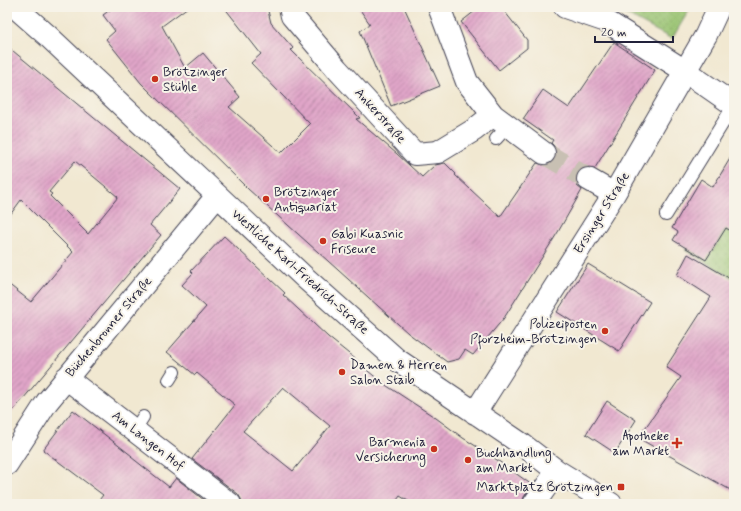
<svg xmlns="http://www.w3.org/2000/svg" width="741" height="511" font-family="Mynerve,sans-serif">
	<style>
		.grass { fill: url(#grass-dots); stroke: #5c7255 }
		.building { fill: url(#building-hatch); fill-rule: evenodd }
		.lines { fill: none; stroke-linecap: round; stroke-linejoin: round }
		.street-tunnel { stroke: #c8c0b3; stroke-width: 22; stroke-dasharray: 22 11; stroke-linecap: butt }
		.lane-casing { stroke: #414052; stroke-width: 14 }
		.street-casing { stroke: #414052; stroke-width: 24 }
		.lane { stroke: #fff; stroke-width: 12 }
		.street { stroke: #fff; stroke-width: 22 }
		.rail { stroke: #22223b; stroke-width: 3 }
		.poi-dot { fill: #c8321e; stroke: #f7f3e8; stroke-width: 1.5 }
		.labels { text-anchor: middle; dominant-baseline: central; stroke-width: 4; stroke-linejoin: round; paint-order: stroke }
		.poi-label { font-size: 13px; fill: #22223b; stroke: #f7f3e8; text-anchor: start }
		.street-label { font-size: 13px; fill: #22223b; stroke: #f7f3e8 }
	</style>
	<defs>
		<pattern id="grass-dots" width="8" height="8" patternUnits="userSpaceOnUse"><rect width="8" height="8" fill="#97c26f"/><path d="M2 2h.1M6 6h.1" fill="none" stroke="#82a661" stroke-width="1.8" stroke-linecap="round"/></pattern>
		<pattern id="building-hatch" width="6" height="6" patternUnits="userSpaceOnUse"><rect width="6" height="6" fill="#e0a5c8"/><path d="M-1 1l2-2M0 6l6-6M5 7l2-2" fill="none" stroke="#b586a4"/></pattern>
	</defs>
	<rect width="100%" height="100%" fill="#f7f3e8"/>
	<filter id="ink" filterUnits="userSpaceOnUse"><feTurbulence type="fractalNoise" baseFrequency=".025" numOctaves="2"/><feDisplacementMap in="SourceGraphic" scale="8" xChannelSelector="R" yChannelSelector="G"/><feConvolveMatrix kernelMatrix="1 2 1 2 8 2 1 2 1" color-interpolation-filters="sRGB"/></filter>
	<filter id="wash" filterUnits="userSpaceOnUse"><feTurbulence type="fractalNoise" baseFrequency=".012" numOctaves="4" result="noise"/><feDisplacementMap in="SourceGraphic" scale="16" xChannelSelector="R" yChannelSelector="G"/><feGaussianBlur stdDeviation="0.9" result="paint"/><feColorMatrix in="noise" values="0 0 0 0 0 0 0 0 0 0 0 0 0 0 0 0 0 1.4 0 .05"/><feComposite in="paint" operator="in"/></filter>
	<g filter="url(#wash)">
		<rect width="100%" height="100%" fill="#f1e8d1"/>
		<!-- grass -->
		<path class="grass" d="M610 7H691L672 39 614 8Z
			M725 229 734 234V279L685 250 692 240 712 251Z"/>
		<g id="blocks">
			<!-- building -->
			<path class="building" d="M114 7H188L162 26 185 68 203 53 240 97 229 107 281 153 310 124 251 63 261 54 224 7H267L271 23 293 48 291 50 360 118 356 119 397 154 422 177 435 165 445 163 456 174 455 175 500 217 537 163 543 165 549 164 554 161 556 155V148L551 143 553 140 523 119 543 90 569 108 614 42 655 70 595 168 588 167 582 168 577 172 576 179 577 186 582 190 558 232 504 318 473 355 465 350 459 359 447 362 408 333 248 189 141 83 106 39 115 31 103 15Z
				M358 7H404L440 86 391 106 360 31 370 24Z
				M480 7H501L527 40V48L499 70 461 22Z
				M7 46 180 189 150 225 161 235 7 418V283L31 302 73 252 21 200 7 219ZM75 161 118 197 88 234 50 196 52 194 49 192Z
				M734 152V233L726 228 706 260 673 240 678 232 672 228 701 179 713 187Z
				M224 236 285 293 283 295 328 337 364 366 363 367 384 384 436 418 463 438 490 455 532 485 524 497 522 504H413L400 496 394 504H242L241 499 238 494 192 459 235 405 197 373 195 375 167 352 206 307 182 285 193 273 191 271ZM283 387 330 426 293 471 243 431Z
				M688 254 734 281V492L638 438 681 377 666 367 711 297 677 275Z
				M588 264 650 302 619 351 557 312Z
				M607 401 636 420 615 453 586 434Z
				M73 410 132 456 131 457 169 487 176 478 209 504H96L103 495 43 450Z"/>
		</g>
	</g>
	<g filter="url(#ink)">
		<use href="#blocks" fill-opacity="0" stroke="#414052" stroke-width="1"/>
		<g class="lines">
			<!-- street-tunnel -->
			<path class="street-tunnel" d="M544 153 588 179"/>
			<!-- lane casing -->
			<g class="lane-casing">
				<path id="lane" d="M496 139 508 126
					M666 215 734 105
					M169 380 174 372
					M134 431 143 417"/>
			</g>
			<!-- street casing -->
			<g class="street-casing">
				<path id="street" d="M15 7 48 36 303 276 396 359 523 445 557 471 611 504
					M290 7 292 16 337 69 415 154 438 152 474 130 493 115
					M439 7 467 82 493 115 544 153
					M565 7 606 21 685 71 734 105
					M588 179 614 194
					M66 378 230 504
					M475 413 614 194 706 35 719 7
					M7 464 47 402 217 196
					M534 504 557 471"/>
			</g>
			<!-- lane -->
			<use href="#lane" class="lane"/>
			<!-- street -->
			<use href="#street" class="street"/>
			<!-- rail -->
			<path class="rail" d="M721 7 734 13"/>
		</g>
	</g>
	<!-- markers -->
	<g class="poi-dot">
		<circle cx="155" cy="79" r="4"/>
		<circle cx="266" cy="199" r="4"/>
		<circle cx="323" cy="241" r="4"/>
		<circle cx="605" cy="331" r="4"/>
		<circle cx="342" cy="372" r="4"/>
		<path d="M675 437h4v4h4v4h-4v4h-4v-4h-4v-4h4z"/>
		<circle cx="434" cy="449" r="4"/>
		<circle cx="468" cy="460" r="4"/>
		<rect x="617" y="483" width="8" height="8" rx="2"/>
	</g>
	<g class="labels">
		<!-- poi labels -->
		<g class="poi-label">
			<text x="163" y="72">Brötzinger<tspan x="163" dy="15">Stüble</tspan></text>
			<text x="274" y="192">Brötzinger<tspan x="274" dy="15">Antiquariat</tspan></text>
			<text x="331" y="234">Gabi Kuasnic<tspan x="331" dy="15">Friseure</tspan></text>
			<text x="597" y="324" text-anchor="end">Polizeiposten<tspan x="597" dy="15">Pforzheim-Brötzingen</tspan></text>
			<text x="350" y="365">Damen &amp; Herren<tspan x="350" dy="15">Salon Staib</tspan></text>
			<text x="669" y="436" text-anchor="end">Apotheke<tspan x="669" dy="15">am Markt</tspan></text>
			<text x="426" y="442" text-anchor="end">Barmenia<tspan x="426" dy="15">Versicherung</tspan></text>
			<text x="476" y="453">Buchhandlung<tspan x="476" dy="15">am Markt</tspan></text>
			<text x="613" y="487" text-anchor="end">Marktplatz Brötzingen</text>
		</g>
		<!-- street labels -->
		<g class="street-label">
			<text transform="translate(380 116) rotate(48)">Ankerstraße</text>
			<text transform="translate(602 213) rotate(-58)">Ersinger Straße</text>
			<text transform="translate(300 272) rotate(42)">Westliche Karl-Friedrich-Straße</text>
			<text transform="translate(109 327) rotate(-50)">Büchenbronner Straße</text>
			<text transform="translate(148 441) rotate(38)">Am Langen Hof</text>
		</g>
	</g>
	<!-- margin -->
	<rect width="741" height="511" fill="none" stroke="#f7f3e8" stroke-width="24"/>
	<!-- scale -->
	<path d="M595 36v6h78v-6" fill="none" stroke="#22223b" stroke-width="2"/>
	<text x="601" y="36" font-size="12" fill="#22223b" stroke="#f7f3e8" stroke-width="3" paint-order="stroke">20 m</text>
</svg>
